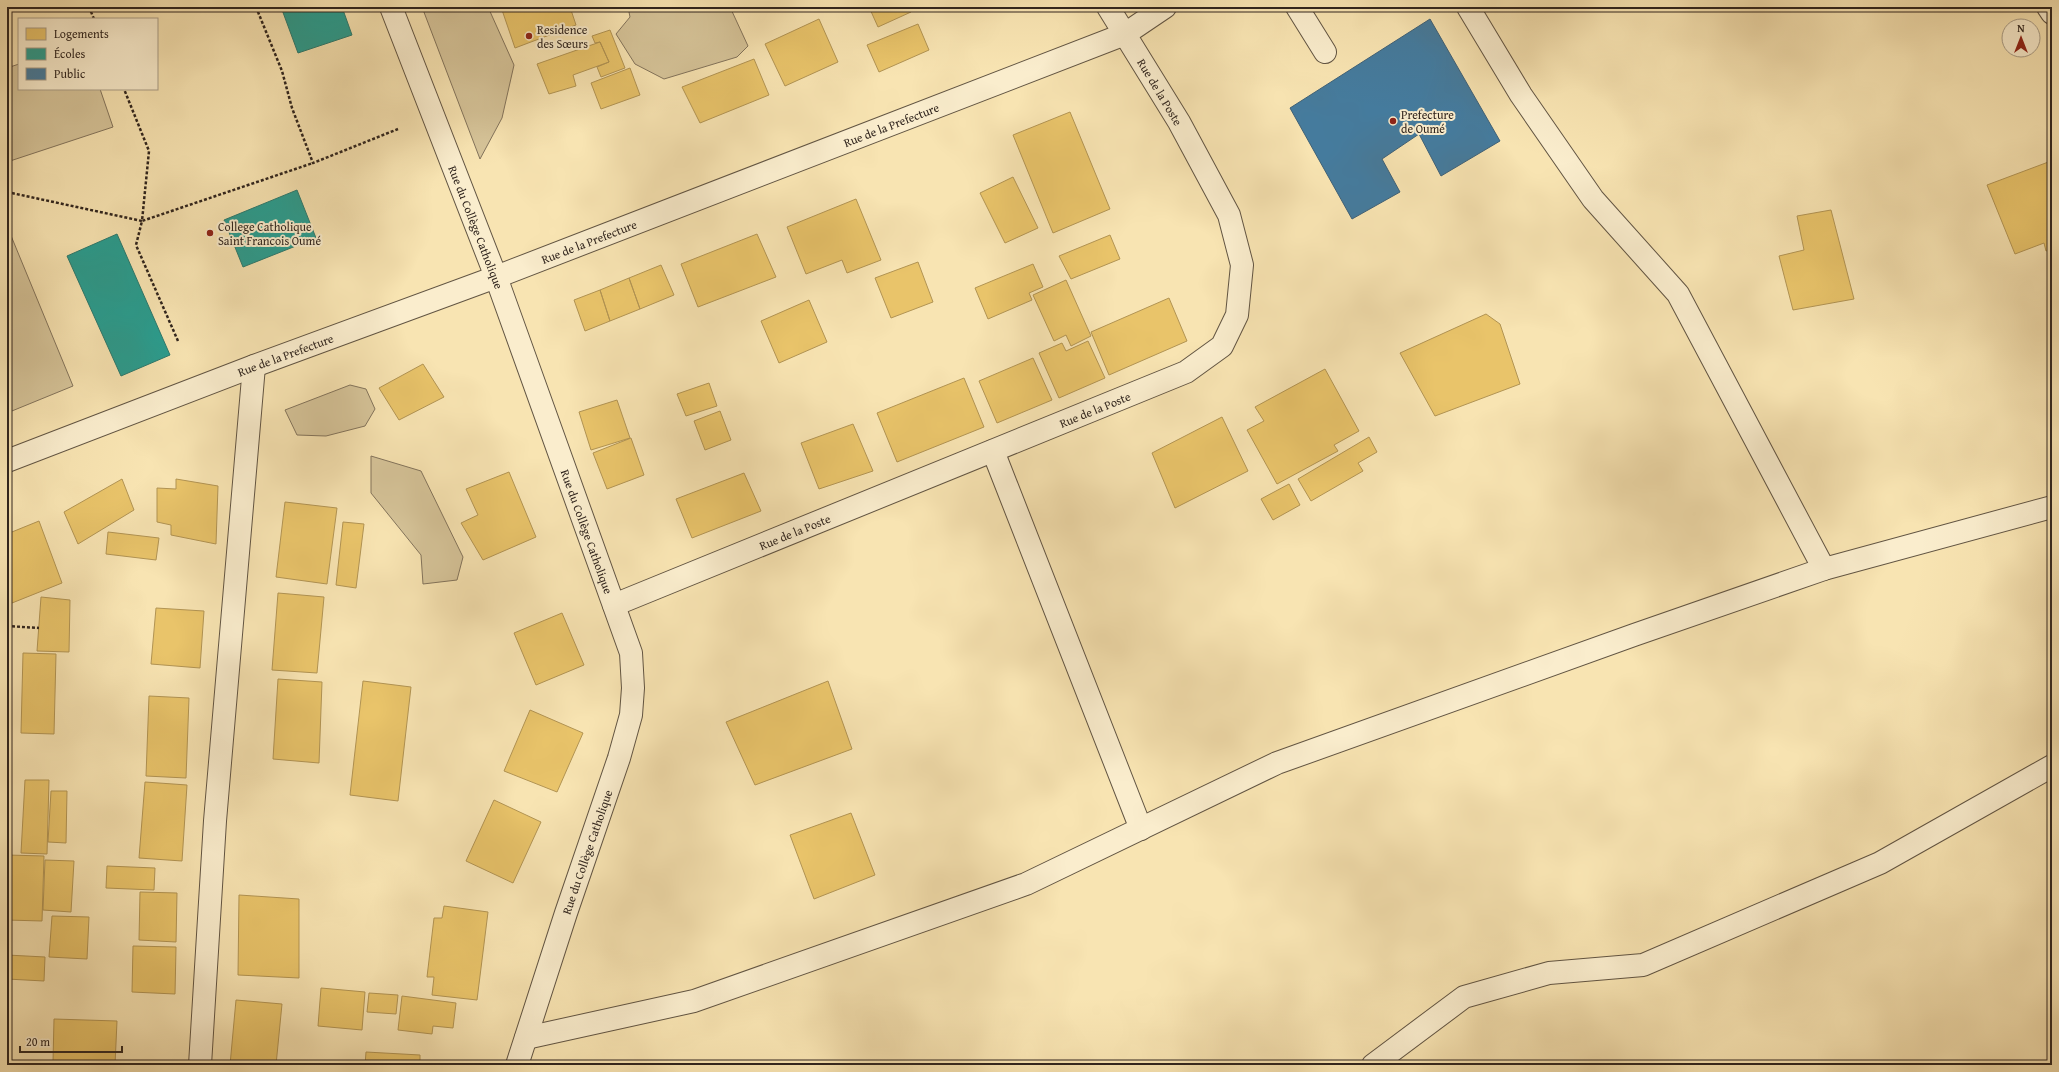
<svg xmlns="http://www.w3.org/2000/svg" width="2059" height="1072" font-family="'Gentium Book Plus',serif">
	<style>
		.green { fill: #d6c499; stroke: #83745c }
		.homes { fill: #e9c46a; stroke: #b29453 }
		.schools { fill: #2a9d8f; stroke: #2c796d }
		.public { fill: #457b9d; stroke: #3f6177 }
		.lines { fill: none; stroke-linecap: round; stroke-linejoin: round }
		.minor-casing { stroke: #625543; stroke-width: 24 }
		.path { stroke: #30251e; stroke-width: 2.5; stroke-dasharray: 3 2; stroke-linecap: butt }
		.minor { stroke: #faedcd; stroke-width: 22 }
		.poi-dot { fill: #8f2418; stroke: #faedcd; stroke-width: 1.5 }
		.labels { text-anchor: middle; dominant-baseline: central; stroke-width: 4; stroke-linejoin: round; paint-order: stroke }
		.poi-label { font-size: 12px; fill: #30251e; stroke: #faedcd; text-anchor: start }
		.street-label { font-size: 12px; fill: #30251e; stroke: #faedcd }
	</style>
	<rect width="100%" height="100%" fill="#f8e4b2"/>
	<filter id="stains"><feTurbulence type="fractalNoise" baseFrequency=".005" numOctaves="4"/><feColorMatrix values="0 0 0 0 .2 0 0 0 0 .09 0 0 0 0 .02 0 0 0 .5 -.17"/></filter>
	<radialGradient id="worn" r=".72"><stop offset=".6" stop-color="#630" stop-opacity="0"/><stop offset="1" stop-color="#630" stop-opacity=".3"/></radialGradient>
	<!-- green -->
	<path class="green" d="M422 7H488L514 65 502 118 480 159Z
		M628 7H730L748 46 737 57 664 79 635 64 616 34 630 17Z
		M19 64V89H100L113 127 7 162V68Z
		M7 226 73 386 7 413Z
		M350 385 366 389 375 409 365 426 326 436 297 435 285 410Z
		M371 456 421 471 463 557 457 580 423 584 421 555 371 493Z"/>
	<!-- homes -->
	<path class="homes" d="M501 7H570L576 25 515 48Z
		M869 7H908L911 12 878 27Z
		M819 19 838 62 785 86 765 44Z
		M918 24 929 50 879 72 867 45Z
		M610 30 625 68 601 77 597 67 609 62 600 42 595 43 592 36Z
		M600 42 609 62 573 75 576 86 549 94 537 64Z
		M754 59 769 95 700 123 682 87Z
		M630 68 640 95 601 109 591 83Z
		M1070 112 1110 209 1053 233 1013 135Z
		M2051 161 2052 249 2046 251 2044 243 2015 254 1987 185Z
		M1013 177 1038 228 1005 243 980 193Z
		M856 199 881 260 847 273 842 260 806 274 787 227Z
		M1831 210 1854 299 1793 310 1779 256 1804 250 1797 216Z
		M757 234 776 277 698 307 681 264Z
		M1110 235 1120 259 1071 279 1059 256Z
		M918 262 933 302 891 318 875 278Z
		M1033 264 1043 287 1029 293 1032 300 988 319 975 288Z
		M661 265 674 295 640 309 629 278Z
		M629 278 640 309 610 321 600 290Z
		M1066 280 1091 336 1071 346 1066 335 1054 341 1033 295Z
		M600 290 610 321 585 331 574 300Z
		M1169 298 1187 341 1109 375 1091 332Z
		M809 300 827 342 779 363 761 321Z
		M1486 314 1500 324 1520 384 1435 416 1400 353Z
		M1088 341 1105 378 1059 398 1039 353 1062 343 1066 351Z
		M1033 358 1052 400 997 423 979 381Z
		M423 364 444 397 399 420 379 388Z
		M1325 369 1359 431 1334 445 1338 451 1277 484 1247 430 1264 421 1255 407Z
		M964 378 984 427 897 462 877 413Z
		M709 383 717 406 686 416 677 394Z
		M617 400 630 438 591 450 579 412Z
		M720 411 731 440 705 450 694 421Z
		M1222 417 1248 471 1175 508 1152 453Z
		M853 424 873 471 819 489 801 443Z
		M1369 437 1377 452 1358 463 1363 471 1311 501 1298 479Z
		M631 438 644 475 607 489 593 453Z
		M509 472 536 537 483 560 461 523 478 515 466 489Z
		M744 473 761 511 692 538 676 499Z
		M122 479 134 510 78 544 64 512Z
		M176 479 218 486 216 544 171 535V525L157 522V488L176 489Z
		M1289 484 1300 505 1273 520 1261 499Z
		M285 502 337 508 327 584 276 577Z
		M39 521 62 583 7 605V534Z
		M343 522 364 524 356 588 336 585Z
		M108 532 159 538 156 560 106 554Z
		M278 593 324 597 317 673 272 670Z
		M41 597 70 600 69 652 37 651Z
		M156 608 204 611 200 668 151 664Z
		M562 613 584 665 536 685 514 633Z
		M23 653 56 654 54 734 21 733Z
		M278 679 322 682 319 763 273 759Z
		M363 681 411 687 398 801 350 795Z
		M828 681 852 749 755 785 726 722Z
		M149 696 189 698 186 778 146 776Z
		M530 710 583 733 557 792 504 771Z
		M25 780H49L47 854 21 853Z
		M145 782 187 785 182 861 139 858Z
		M51 791H67L66 843 48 842Z
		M494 800 541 822 513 883 466 861Z
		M851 813 875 875 814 899 790 835Z
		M7 855 44 856 42 921 7 920Z
		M45 860 74 861 71 912 43 910Z
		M107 866 155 868 154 890 106 888Z
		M140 892 177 893 176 942 139 940Z
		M239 895 299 899V978L238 975Z
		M444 906 488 912 477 1000 432 995 434 977H427L434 918H442Z
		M52 916 89 917 87 959 49 957Z
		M133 946 176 947 175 994 132 992Z
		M7 955 45 957 44 981 7 979Z
		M321 988 365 992 362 1030 318 1026Z
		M369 993 398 995 396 1014 367 1012Z
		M402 996 456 1003 453 1028 433 1026 432 1034 398 1030Z
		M236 1000 282 1004 276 1065H230Z
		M54 1019 117 1021 115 1065 53 1062Z
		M366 1052 420 1055V1065H365Z"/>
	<!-- schools -->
	<path class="schools" d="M281 7H342L352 35 298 53Z
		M297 190 316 238 243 267 224 220Z
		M117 234 170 355 121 376 67 256Z"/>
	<!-- public -->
	<path class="public" d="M1430 19 1500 141 1441 176 1419 134 1382 159 1400 192 1352 219 1290 108Z"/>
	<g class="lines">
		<!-- minor casing -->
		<g class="minor-casing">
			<g id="minor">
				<path id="s1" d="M391 7 496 277 631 653 633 688 631 715 619 758 566 913 517 1065"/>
				<path d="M1297 7 1325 52"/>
				<path d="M1468 7 1521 95 1593 199 1678 294 1824 569"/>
				<path d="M2048 7 2052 13"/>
				<path d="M993 451 1141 829"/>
				<path id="s2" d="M7 461 254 366 496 277 1125 34 1165 7"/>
				<path id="s3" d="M614 605 1186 372 1222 346 1237 315 1242 265 1229 215 1179 122 1108 7"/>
				<path d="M526 1038 694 1001 1026 884 1277 763 1634 635 1824 569 2052 507"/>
				<path d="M200 1065 215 821 254 366"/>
				<path d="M1373 1065 1464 997 1549 973 1643 965 1880 863 2052 766"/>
			</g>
		</g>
		<!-- path -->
		<path class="path" d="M89 7 94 19
			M256 7 282 71 292 108 313 163 398 129
			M7 192 142 221 149 151 124 89
			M178 341 136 245 142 221 313 163
			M7 626 39 628"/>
		<!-- minor -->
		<use href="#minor" class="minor"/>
	</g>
	<!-- markers -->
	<g class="poi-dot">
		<circle cx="529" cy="36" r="4"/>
		<circle cx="1393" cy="121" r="4"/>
		<circle cx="210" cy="233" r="4"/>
	</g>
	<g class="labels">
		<!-- poi labels -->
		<g class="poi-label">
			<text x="537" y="29">Residence<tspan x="537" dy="14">des Sœurs</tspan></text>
			<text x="1401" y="114">Prefecture<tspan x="1401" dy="14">de Oumé</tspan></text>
			<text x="218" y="226">College Catholique<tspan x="218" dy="14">Saint Francois Oumé</tspan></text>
		</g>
		<!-- street labels -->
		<g class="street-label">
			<text transform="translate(1160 92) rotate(59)">Rue de la Poste</text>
			<text stroke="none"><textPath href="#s2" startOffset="946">Rue de la Prefecture</textPath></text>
			<text stroke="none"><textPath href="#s1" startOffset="236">Rue du Collège Catholique</textPath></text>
			<text stroke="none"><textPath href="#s2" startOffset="622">Rue de la Prefecture</textPath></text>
			<text stroke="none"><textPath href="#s2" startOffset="298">Rue de la Prefecture</textPath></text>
			<text stroke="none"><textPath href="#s3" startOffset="519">Rue de la Poste</textPath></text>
			<text stroke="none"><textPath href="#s1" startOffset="560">Rue du Collège Catholique</textPath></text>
			<text stroke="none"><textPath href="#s3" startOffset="195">Rue de la Poste</textPath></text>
			<text transform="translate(587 852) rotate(-71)">Rue du Collège Catholique</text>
		</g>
	</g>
	<!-- margin -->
	<rect width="2059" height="1072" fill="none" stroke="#f8e4b2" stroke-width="24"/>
	<rect x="8" y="8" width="2043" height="1056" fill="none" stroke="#30251e" stroke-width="2"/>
	<rect x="12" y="12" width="2035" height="1048" fill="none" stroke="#30251e"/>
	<!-- legend -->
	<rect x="18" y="18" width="140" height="72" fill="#faedcd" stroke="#a99d87"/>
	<rect x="26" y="28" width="20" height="12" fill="#e9c46a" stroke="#a99d87"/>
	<text x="54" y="38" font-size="12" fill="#30251e">Logements</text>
	<rect x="26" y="48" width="20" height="12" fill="#2a9d8f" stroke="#a99d87"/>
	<text x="54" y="58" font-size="12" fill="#30251e">Écoles</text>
	<rect x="26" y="68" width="20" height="12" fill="#457b9d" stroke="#a99d87"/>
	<text x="54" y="78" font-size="12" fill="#30251e">Public</text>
	<!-- north arrow -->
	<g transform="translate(2021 38)"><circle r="19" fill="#faedcd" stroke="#a99d87"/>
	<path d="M0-3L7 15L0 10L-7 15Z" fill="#8f2418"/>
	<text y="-6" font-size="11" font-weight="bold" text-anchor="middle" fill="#30251e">N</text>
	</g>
	<!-- scale -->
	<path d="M20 1046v6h102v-6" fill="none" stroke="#30251e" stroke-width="2"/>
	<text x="26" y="1046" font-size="12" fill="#30251e" stroke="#faedcd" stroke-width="3" paint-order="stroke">20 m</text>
	<rect width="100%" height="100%" filter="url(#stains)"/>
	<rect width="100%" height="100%" fill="url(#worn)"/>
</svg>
